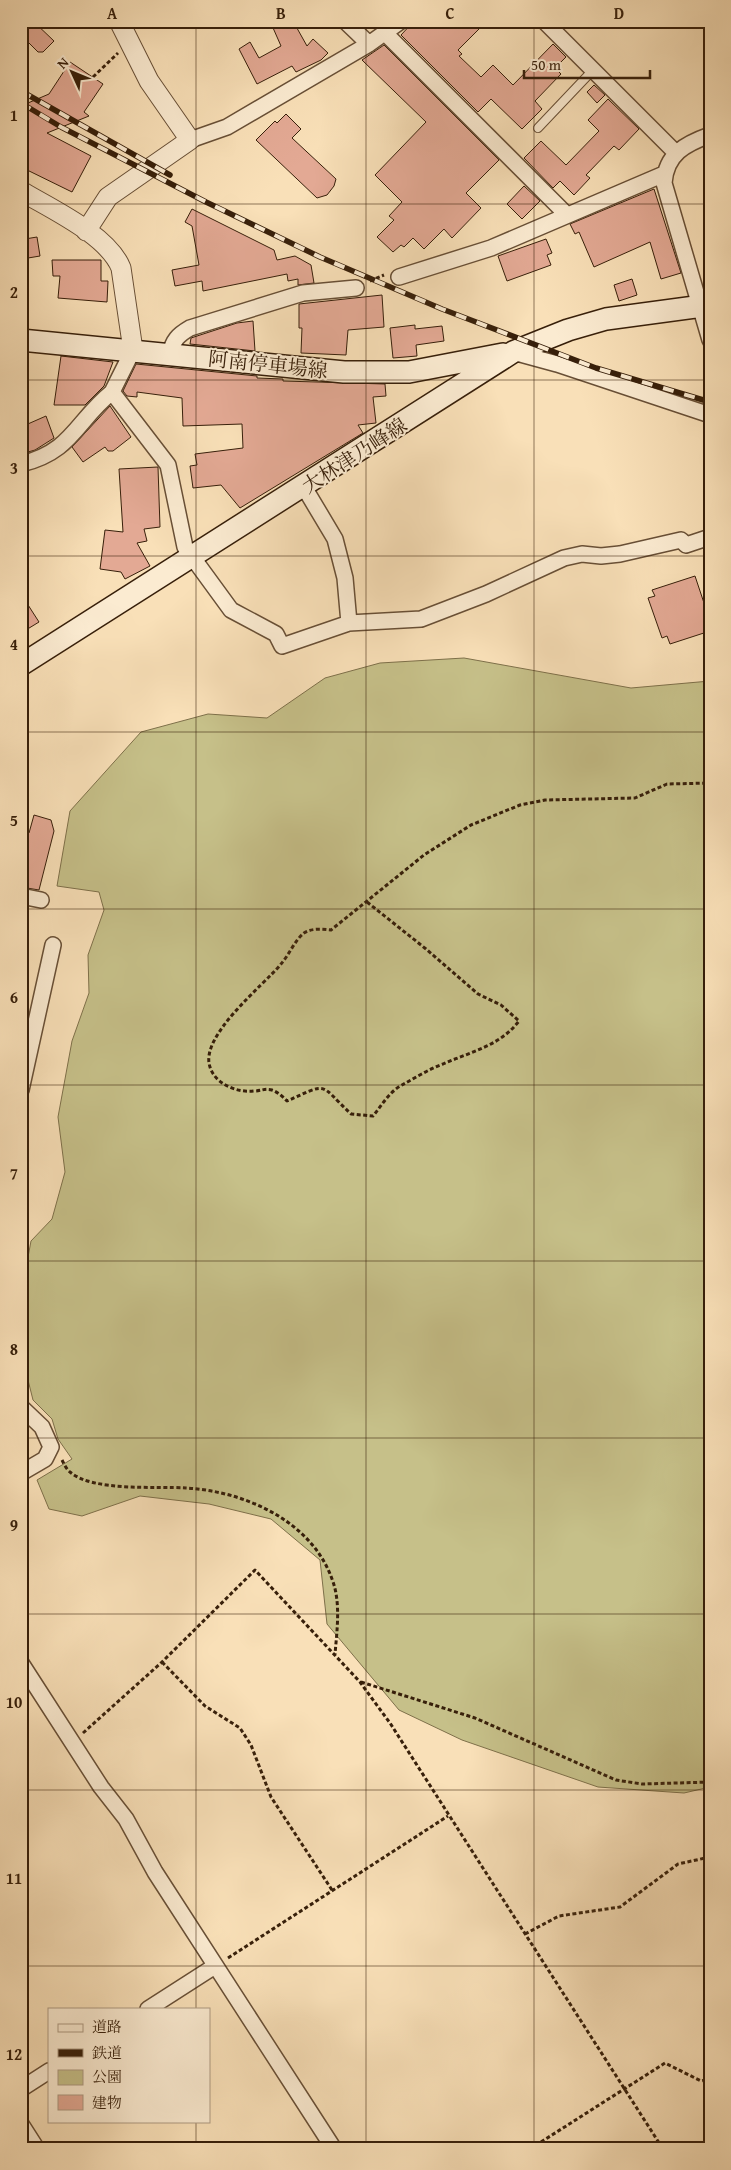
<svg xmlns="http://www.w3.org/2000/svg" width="731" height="2170" font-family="'Gentium Book Plus','Noto Serif JP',serif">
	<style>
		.green { fill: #c6c089; stroke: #7e704a }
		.building { fill: #e3a994; stroke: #371f0a }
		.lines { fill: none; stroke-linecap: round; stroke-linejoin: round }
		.service-casing { stroke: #684f36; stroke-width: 10 }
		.minor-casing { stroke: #684f36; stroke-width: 18 }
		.tertiary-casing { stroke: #684f36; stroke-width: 21 }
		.secondary-casing { stroke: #371f0a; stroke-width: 24 }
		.path { stroke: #371f0a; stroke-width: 3; stroke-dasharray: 4 2.5; stroke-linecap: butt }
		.service { stroke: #fbebd1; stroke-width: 8 }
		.minor { stroke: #fbebd1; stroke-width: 15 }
		.tertiary { stroke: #fbebd1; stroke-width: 19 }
		.secondary { stroke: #fbebd1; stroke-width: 21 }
		.rail-casing { stroke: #371f0a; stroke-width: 5.5 }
		.rail { stroke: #fbebd1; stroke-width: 4; stroke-dasharray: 11; stroke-linecap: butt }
		.grid { fill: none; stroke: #371f0a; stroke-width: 1; stroke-opacity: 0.55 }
		.labels { text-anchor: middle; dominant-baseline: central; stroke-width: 4; stroke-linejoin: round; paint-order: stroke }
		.street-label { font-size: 20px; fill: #371f0a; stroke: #fbebd1 }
		.neatline { fill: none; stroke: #371f0a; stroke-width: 2 }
		.grid-label { font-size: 16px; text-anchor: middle; font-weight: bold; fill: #371f0a }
	</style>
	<rect width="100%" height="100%" fill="#f9e0b8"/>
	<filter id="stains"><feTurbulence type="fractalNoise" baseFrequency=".004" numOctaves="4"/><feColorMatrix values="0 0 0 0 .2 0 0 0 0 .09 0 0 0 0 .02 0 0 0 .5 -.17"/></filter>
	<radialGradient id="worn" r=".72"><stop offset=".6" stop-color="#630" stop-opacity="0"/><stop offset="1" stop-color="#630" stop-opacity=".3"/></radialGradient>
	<!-- green -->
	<path class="green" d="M464 658 631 688 710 681V1787L684 1793 598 1787 462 1740 399 1710 327 1624 320 1560 271 1519 209 1504 140 1496 82 1516 49 1509 37 1480 72 1459 58 1439 52 1419 33 1400 21 1352V1295L31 1241 52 1219 65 1172 58 1117 72 1041 89 993 88 955 104 910 99 892 57 886 70 811 141 732 208 714 267 718 325 678 380 663Z"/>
	<!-- building -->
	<path class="building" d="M21 21H33L54 41 43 52H38L21 35Z
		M270 21H293L307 46 313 39 328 53 321 60 296 72 292 66 257 84 239 49 250 42 259 58 281 46Z
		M414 21H487L458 50 462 54 459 56 481 77 493 65 513 85 553 44 566 57 555 68 561 74 535 101 542 109 522 129 491 99 478 112 401 35Z
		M384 45 499 160 466 193 481 208 452 238 444 229 424 249 413 238 404 247 401 245 393 252 377 237 394 220 389 216 402 202 375 175 426 122 362 60Z
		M70 62 103 84 84 112 89 116 47 133 91 156 72 192 21 167V106L49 94Z
		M594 85 605 95 597 103 587 92Z
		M608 99 639 129 619 150 614 146 586 175 590 178 574 195 560 181 553 188 524 158 541 141 566 165 599 131 588 120Z
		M286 114 301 129 292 138 336 179 334 186 327 195 317 198 256 140 275 121 277 123Z
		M524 186 540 201 522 219 507 204Z
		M654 189 681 273 661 279 650 242 594 267 579 232 575 234 570 224Z
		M192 209 274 250 277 260 295 256 311 265 314 283 298 285V279L288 281 287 274 203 291 202 281 175 286 172 270 199 265 192 226 185 222Z
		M37 237 40 256 28 258 25 239Z
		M546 239 552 253 547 255 551 265 507 281 498 256Z
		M52 260H101V281H108L107 302 58 298 60 276H53Z
		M632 279 637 295 619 301 614 285Z
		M382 295 384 327 348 330 346 355 301 353 302 328H299V304Z
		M253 321 255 351 190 344 191 338 194 337 237 323Z
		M415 325V329L442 326 444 341 416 345 417 356 393 358 390 328Z
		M61 356 113 362 104 386 85 405H54Z
		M136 364 257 376V378L283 379V381L385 384 386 396 373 397 376 423 358 425 363 433 240 508 221 485 193 488 190 466 197 465 195 454 243 448 242 424 183 426 182 398 137 392V397L127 396 123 391Z
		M110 406 131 437 113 451H108L105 447 83 462 72 447Z
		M46 416 54 438 35 450 21 454V427Z
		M158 467 160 527 144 529 147 541 137 543 150 566 125 579 121 572 100 569 105 530 123 532 119 469Z
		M695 576 710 621V631L670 644 667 636 662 638 648 598 655 596 652 590Z
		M21 594 39 622 21 633Z
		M34 815 51 820 54 831 39 890 21 887V831L29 833Z"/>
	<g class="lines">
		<!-- service casing -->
		<g class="service-casing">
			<path id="service" d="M538 128 593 70"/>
		</g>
		<!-- minor casing -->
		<g class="minor-casing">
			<path id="minor" d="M345 21 369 44
				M544 21 676 153
				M385 33 567 215
				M710 135C685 144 666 154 664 183L710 340
				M190 140 227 127 369 44 401 21
				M399 277 491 248 664 174
				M133 350 112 392 168 465 185 547 231 610 276 634 282 646 349 623 421 619 486 594 564 558 582 554 601 556 620 554 681 540 686 545 710 537
				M513 352 557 364 710 415
				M170 354C173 340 178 335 190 328L303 293 356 288
				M21 464C72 452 76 421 112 392
				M304 487 335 539 345 578 349 623
				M21 896 41 900
				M21 1090 53 945
				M21 1407 42 1427 51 1447 45 1459 21 1473
				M21 1663 101 1787 126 1819 155 1872 334 2149
				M148 2009 215 1966
				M21 2089 49 2071
				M21 2124 37 2149"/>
		</g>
		<!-- tertiary casing -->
		<g class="tertiary-casing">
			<path id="tertiary" d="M21 191C51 209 108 235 121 268L133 350
				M86 231 108 197 190 140 149 81 119 21"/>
		</g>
		<!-- secondary casing -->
		<g class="secondary-casing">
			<path id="secondary" d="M21 340 344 372H409L503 354
				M21 665 513 352 568 330 606 319 710 305"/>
		</g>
		<!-- path -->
		<path class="path" d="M93 77 118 53
			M370 281 384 275
			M367 902 426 949 478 994 501 1005 519 1021C500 1046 470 1052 443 1064 429 1069 415 1078 402 1085 389 1092 382 1105 373 1116L351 1114C318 1083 330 1082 287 1101 283 1097 278 1092 272 1090 265 1088 261 1091 254 1091 237 1093 215 1084 210 1067 199 1036 264 985 281 964 289 955 295 940 304 933 312 928 322 929 331 930L424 855 471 825 520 805 545 800 635 798 667 784 710 783
			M62 1460C64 1464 67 1470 70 1472 93 1492 156 1486 186 1488 243 1491 311 1520 332 1579 341 1602 337 1630 335 1654
			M162 1662 205 1706 240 1728 251 1745 271 1797 332 1890
			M361 1682 475 1718 616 1780 642 1784 710 1782
			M83 1733 162 1662 255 1570 360 1682 390 1723 663 2149
			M525 1934 559 1916 620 1907 678 1864 710 1857
			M228 1958 448 1816
			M530 2149 665 2063 701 2081 710 2079"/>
		<!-- service -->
		<use href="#service" class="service"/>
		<!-- minor -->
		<use href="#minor" class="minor"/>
		<!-- tertiary -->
		<use href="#tertiary" class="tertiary"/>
		<!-- secondary -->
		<use href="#secondary" class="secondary"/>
		<!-- rail casing -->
		<g class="rail-casing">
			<path id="rail" d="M21 91 170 175
				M21 103 61 127 206 202 320 257 442 309 596 368 710 402"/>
		</g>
		<!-- rail -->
		<use href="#rail" class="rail"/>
	</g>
	<!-- grid -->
	<path class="grid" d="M196 21V2009M366 21V2149M534 21V2149M21 204H710M21 380H710M21 556H710M21 732H710M21 909H710M21 1085H710M21 1261H710M21 1438H710M21 1614H710M21 1790H710M21 1966H710M196 2121V2149"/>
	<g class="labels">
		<!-- street labels -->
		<g class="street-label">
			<text transform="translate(268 364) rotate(6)">阿南停車場線</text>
			<text transform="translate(354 455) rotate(-33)">大林津乃峰線</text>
		</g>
	</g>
	<!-- margin -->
	<rect width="731" height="2170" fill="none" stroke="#f9e0b8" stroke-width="55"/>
	<!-- legend -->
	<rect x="48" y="2008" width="162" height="115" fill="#fbebd1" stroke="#ad9981"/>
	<rect x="58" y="2024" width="25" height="8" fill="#fbebd1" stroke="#ad9981"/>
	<text x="92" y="2032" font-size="15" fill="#371f0a">道路</text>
	<rect x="58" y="2049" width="25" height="8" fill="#371f0a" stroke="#ad9981"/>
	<text x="92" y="2058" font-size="15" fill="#371f0a">鉄道</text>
	<rect x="58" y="2070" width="25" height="15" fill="#c6c089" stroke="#ad9981"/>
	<text x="92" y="2082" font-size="15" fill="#371f0a">公園</text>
	<rect x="58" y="2095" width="25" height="15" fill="#e3a994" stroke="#ad9981"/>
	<text x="92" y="2108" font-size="15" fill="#371f0a">建物</text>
	<!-- north arrow -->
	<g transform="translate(72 72) rotate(314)" stroke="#fbebd1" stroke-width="4" paint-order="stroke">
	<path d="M0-4L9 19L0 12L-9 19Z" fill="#371f0a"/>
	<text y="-8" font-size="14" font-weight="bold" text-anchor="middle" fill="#371f0a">N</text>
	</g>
	<!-- scale -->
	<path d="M524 70v8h126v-8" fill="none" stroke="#371f0a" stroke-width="2.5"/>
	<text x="531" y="70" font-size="15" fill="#371f0a" stroke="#fbebd1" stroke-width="4" paint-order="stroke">50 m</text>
	<rect x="28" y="28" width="676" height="2114" class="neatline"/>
	<g class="grid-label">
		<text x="112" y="19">A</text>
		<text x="281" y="19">B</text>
		<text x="450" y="19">C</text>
		<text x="619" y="19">D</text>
		<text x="14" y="121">1</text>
		<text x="14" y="298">2</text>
		<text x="14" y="474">3</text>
		<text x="14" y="650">4</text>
		<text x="14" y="826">5</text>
		<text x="14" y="1003">6</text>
		<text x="14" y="1179">7</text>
		<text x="14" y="1355">8</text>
		<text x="14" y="1531">9</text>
		<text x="14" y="1708">10</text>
		<text x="14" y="1884">11</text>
		<text x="14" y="2060">12</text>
	</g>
	<rect width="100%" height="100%" filter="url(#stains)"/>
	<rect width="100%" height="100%" fill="url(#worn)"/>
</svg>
